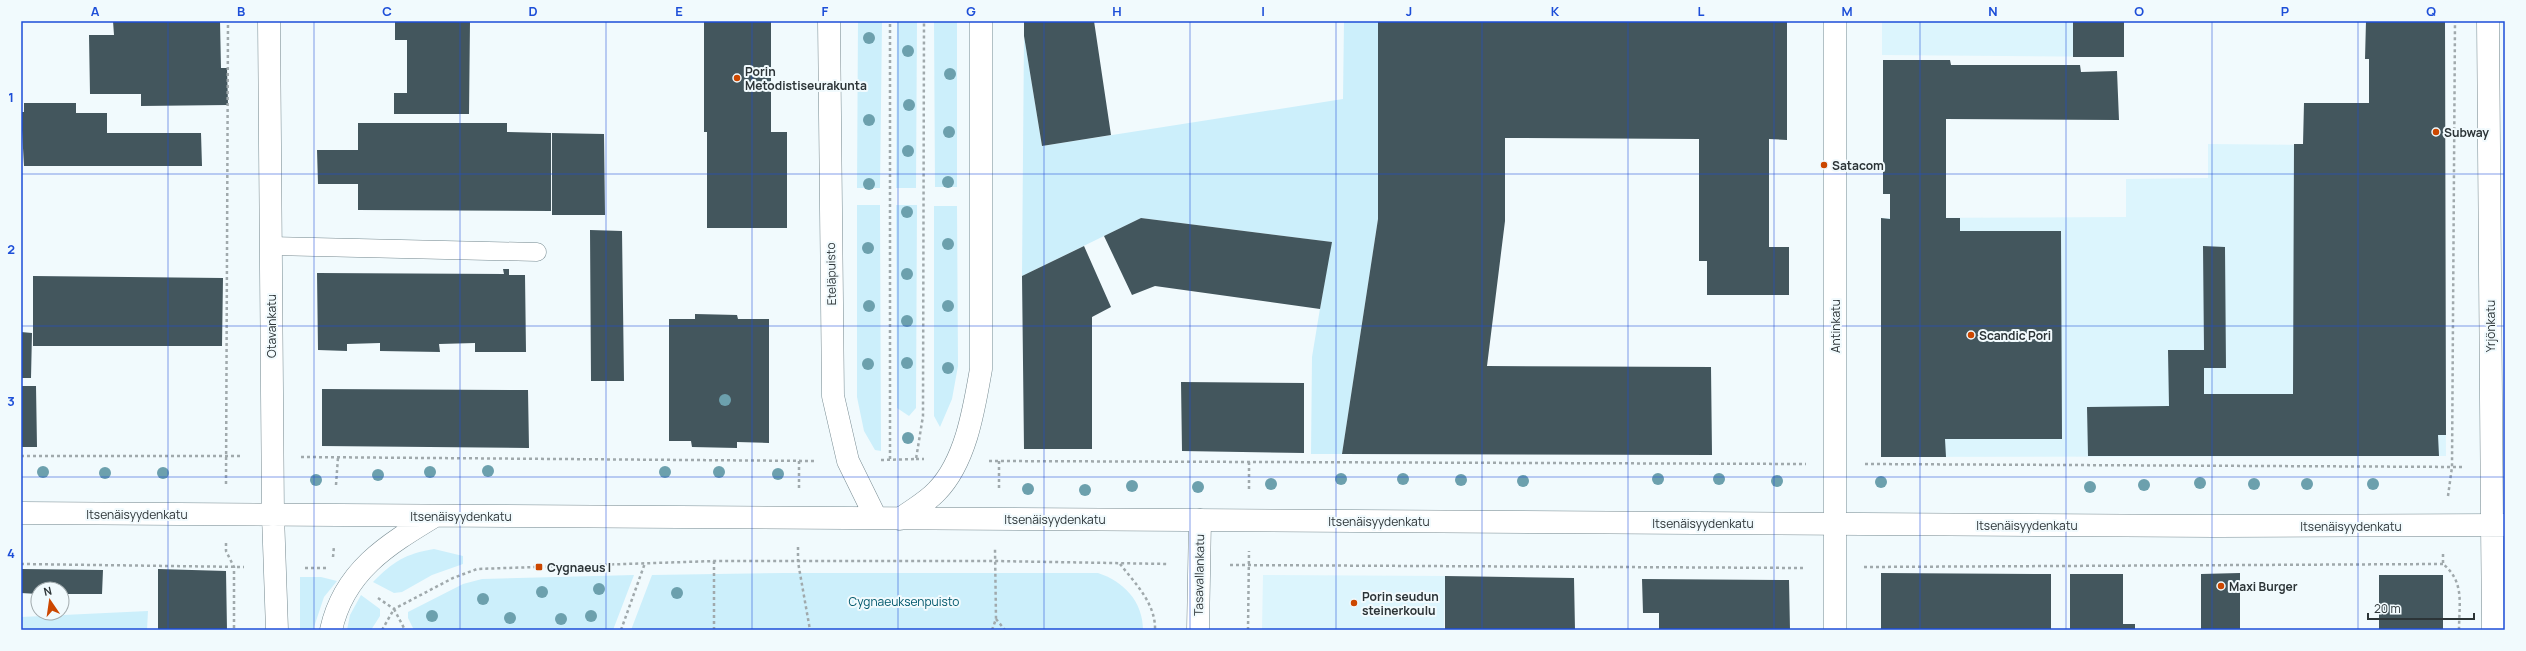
<svg xmlns="http://www.w3.org/2000/svg" width="2526" height="651" font-family="Manrope,sans-serif">
	<style>
		.built { fill: #dcf5fd }
		.green { fill: #cceffb }
		.building { fill: #43565d }
		.lines { fill: none; stroke-linecap: round; stroke-linejoin: round }
		.lane-casing { stroke: #74888f; stroke-width: 19 }
		.street-casing { stroke: #74888f; stroke-width: 23 }
		.secondary-casing { stroke: #74888f; stroke-width: 23 }
		.path { stroke: #a0a9ac; stroke-width: 2.5; stroke-dasharray: 3 3; stroke-linecap: butt }
		.lane { stroke: #fff; stroke-width: 18 }
		.street { stroke: #fff; stroke-width: 22 }
		.secondary { stroke: #fff; stroke-width: 22 }
		.tree { fill: #6ca0ad }
		.grid { fill: none; stroke: #1d4ed8; stroke-width: 1; stroke-opacity: 0.55 }
		.poi-dot { fill: #cc4700; stroke: #f1fafd; stroke-width: 1.5 }
		.labels { text-anchor: middle; dominant-baseline: central; stroke-width: 4; stroke-linejoin: round; paint-order: stroke }
		.poi-label { font-size: 12px; font-weight: bold; fill: #2c3437; stroke: #f1fafd; text-anchor: start }
		.street-label { font-size: 12px; fill: #2c3437; stroke: #f1fafd }
		.park-label { font-size: 12px; fill: #00576b; stroke: #f1fafd }
		.neatline { fill: none; stroke: #1d4ed8; stroke-width: 1.5 }
		.grid-label { font-size: 13px; text-anchor: middle; font-weight: bold; fill: #1d4ed8 }
	</style>
	<rect width="100%" height="100%" fill="#f1fafd"/>
	<!-- built -->
	<path class="built" d="M1882 21H2124V57L1882 55Z
		M2208 144 2444 146 2446 456 1881 457V218L2126 217V179L2208 178Z
		M1263 575 1445 576 1444 630H1262Z"/>
	<!-- green -->
	<path class="green" d="M858 21H882L880 188H857Z
		M897 21H917L916 188H896Z
		M934 21H957V187H935Z
		M1344 21H1378V219L1342 454H1311L1312 357 1331 242 1141 218 1022 276 1024 36 1042 146 1343 99Z
		M857 205H880L881 451 875 450 864 431 857 397Z
		M896 205H917L916 408 909 416 897 408Z
		M934 206H957L958 366 952 399 940 427 934 416Z
		M434 549 463 556V564L432 575 402 592 394 593 373 582C394 561 405 554 434 549Z
		M785 573H1098C1123 581 1143 601 1143 630H631L652 575Z
		M634 575 613 630H414L408 618V612L463 584 482 579Z
		M300 577H321L337 581 324 597 313 630H300Z
		M361 595 380 609V616L371 630H347L350 615Z
		M148 611 147 630H21V617Z"/>
	<!-- building -->
	<path class="building" d="M113 21H220L221 68H227L228 105 141 106V94H90L89 35H114Z
		M395 21H470L469 114H394V93H407V40H395Z
		M704 21H771V132H787V228H707V132H704Z
		M1024 21H1094L1111 135 1042 146 1024 36Z
		M1378 21H1787V140L1769 139V247H1789V295H1707V261H1699V139L1505 138V221L1487 366 1711 367 1712 455 1342 454 1378 219Z
		M2073 21H2124V57H2073Z
		M2366 21H2445L2446 435H2438L2439 456H2088L2087 407 2169 406 2168 350H2204L2203 246 2225 247 2226 368H2204V394H2293L2294 144H2303L2304 103H2369V59H2365Z
		M1883 60H1950L1951 65H2080L2081 72 2117 71 2119 120 1946 119V218H1960V231H2061L2062 439H1945L1946 457H1881V218L1890 219V194H1883Z
		M24 103H76V113H107V133H201L202 166H24L21 112H24Z
		M358 123H507V132L551 133V211L358 210V184H318L317 150H358Z
		M552 133 604 134 605 215H552Z
		M1141 218 1332 242 1320 309 1155 286 1132 295 1104 236Z
		M590 230 622 231 624 381H591Z
		M1084 246 1111 307 1092 317V449H1024L1022 276Z
		M503 269H509V275H525L526 352H475V343L439 344 440 352 380 351V343L347 344V351L318 350 317 273 504 274Z
		M33 276 223 278 222 346H33Z
		M695 314 737 315 738 319H769V443L737 442V448L692 447 691 441H669V319H695Z
		M21 332 32 333 31 378H21Z
		M1181 382 1304 383V453L1182 451Z
		M21 386H36L37 447H21Z
		M322 389 528 390 529 448 322 446Z
		M21 569 103 570 102 594H62V589H38V594L21 593Z
		M158 569 226 571 227 630H158Z
		M1881 573 2051 574V630H1881Z
		M2240 573V630H2201V574Z
		M2070 574H2123V624H2135V630H2070Z
		M2379 575H2443V630H2379Z
		M1445 576 1574 578 1575 630H1445Z
		M1642 579 1789 580 1790 630H1659V613H1643Z"/>
	<g class="lines">
		<!-- lane casing -->
		<g class="lane-casing">
			<path id="lane" d="M271 246 537 252"/>
		</g>
		<!-- street casing -->
		<g class="street-casing">
			<path id="street" d="M269 21 273 515
				M1835 21V630
				M2488 21 2492 525
				M1198 630 1200 520"/>
		</g>
		<!-- secondary casing -->
		<g class="secondary-casing">
			<path id="secondary" d="M829 21 833 396 848 461 876 518
				M21 513 2216 526 2505 525
				M273 515 277 630
				M900 519C912 510 927 502 937 491 966 461 974 409 981 369V21
				M2492 525 2493 630
				M331 630C344 571 387 545 435 516"/>
		</g>
		<!-- path -->
		<path class="path" d="M21 456H242
			M301 457 816 461
			M890 459V21
			M916 459H924
			M881 460 916 459 923 416 924 21
			M989 461 1806 464
			M999 461V489
			M1249 462V490
			M1865 464 2462 467
			M226 484 228 21
			M336 485 338 457
			M799 488V460
			M2448 496 2452 467 2455 21
			M226 543V551L234 567V630
			M798 547V562L810 630
			M2443 554V564C2465 582 2459 604 2459 630
			M333 557 334 546
			M21 564 244 567
			M1120 564C1135 583 1156 604 1155 630
			M1230 565 1805 568
			M1864 567 2443 564
			M305 568H326
			M378 598 394 609 453 578 477 569 714 561H994L1169 564
			M394 609 405 630
			M996 619 1005 630
			M382 630 394 609
			M621 630 645 563
			M714 630V561
			M992 630 996 619 995 549
			M1248 630 1249 551"/>
		<!-- lane -->
		<use href="#lane" class="lane"/>
		<!-- street -->
		<use href="#street" class="street"/>
		<!-- secondary -->
		<use href="#secondary" class="secondary"/>
	</g>
	<!-- trees -->
	<g class="tree">
		<circle cx="869" cy="38" r="6"/>
		<circle cx="908" cy="51" r="6"/>
		<circle cx="950" cy="74" r="6"/>
		<circle cx="909" cy="105" r="6"/>
		<circle cx="869" cy="120" r="6"/>
		<circle cx="949" cy="132" r="6"/>
		<circle cx="908" cy="151" r="6"/>
		<circle cx="948" cy="182" r="6"/>
		<circle cx="869" cy="184" r="6"/>
		<circle cx="907" cy="212" r="6"/>
		<circle cx="948" cy="244" r="6"/>
		<circle cx="868" cy="248" r="6"/>
		<circle cx="907" cy="274" r="6"/>
		<circle cx="869" cy="306" r="6"/>
		<circle cx="948" cy="306" r="6"/>
		<circle cx="907" cy="321" r="6"/>
		<circle cx="907" cy="363" r="6"/>
		<circle cx="868" cy="364" r="6"/>
		<circle cx="948" cy="368" r="6"/>
		<circle cx="725" cy="400" r="6"/>
		<circle cx="908" cy="438" r="6"/>
		<circle cx="488" cy="471" r="6"/>
		<circle cx="43" cy="472" r="6"/>
		<circle cx="430" cy="472" r="6"/>
		<circle cx="665" cy="472" r="6"/>
		<circle cx="719" cy="472" r="6"/>
		<circle cx="105" cy="473" r="6"/>
		<circle cx="163" cy="473" r="6"/>
		<circle cx="778" cy="474" r="6"/>
		<circle cx="378" cy="475" r="6"/>
		<circle cx="1341" cy="479" r="6"/>
		<circle cx="1403" cy="479" r="6"/>
		<circle cx="1658" cy="479" r="6"/>
		<circle cx="1719" cy="479" r="6"/>
		<circle cx="316" cy="480" r="6"/>
		<circle cx="1461" cy="480" r="6"/>
		<circle cx="1523" cy="481" r="6"/>
		<circle cx="1777" cy="481" r="6"/>
		<circle cx="1881" cy="482" r="6"/>
		<circle cx="2200" cy="483" r="6"/>
		<circle cx="1271" cy="484" r="6"/>
		<circle cx="2254" cy="484" r="6"/>
		<circle cx="2307" cy="484" r="6"/>
		<circle cx="2373" cy="484" r="6"/>
		<circle cx="2144" cy="485" r="6"/>
		<circle cx="1132" cy="486" r="6"/>
		<circle cx="1198" cy="487" r="6"/>
		<circle cx="2090" cy="487" r="6"/>
		<circle cx="1028" cy="489" r="6"/>
		<circle cx="1085" cy="490" r="6"/>
		<circle cx="599" cy="589" r="6"/>
		<circle cx="542" cy="592" r="6"/>
		<circle cx="677" cy="593" r="6"/>
		<circle cx="483" cy="599" r="6"/>
		<circle cx="432" cy="616" r="6"/>
		<circle cx="591" cy="616" r="6"/>
		<circle cx="510" cy="618" r="6"/>
		<circle cx="561" cy="619" r="6"/>
	</g>
	<!-- grid -->
	<path class="grid" d="M168 21V630M314 21V630M460 21V630M606 21V630M752 21V630M898 21V630M1044 21V630M1190 21V630M1336 21V630M1482 21V630M1628 21V630M1774 21V630M1920 21V630M2066 21V630M2212 21V630M2358 21V630M21 174H2505M21 326H2505M21 477H2505"/>
	<!-- markers -->
	<g class="poi-dot">
		<circle cx="737" cy="78" r="4"/>
		<circle cx="2436" cy="132" r="4"/>
		<circle cx="1824" cy="165" r="4"/>
		<circle cx="1971" cy="335" r="4"/>
		<rect x="535" y="563" width="8" height="8" rx="2"/>
		<circle cx="2221" cy="586" r="4"/>
		<circle cx="1354" cy="603" r="4"/>
	</g>
	<g class="labels">
		<!-- poi labels -->
		<g class="poi-label">
			<text x="745" y="71">Porin<tspan x="745" dy="14">Metodistiseurakunta</tspan></text>
			<text x="2444" y="132">Subway</text>
			<text x="1832" y="165">Satacom</text>
			<text x="1979" y="335">Scandic Pori</text>
			<text x="547" y="567">Cygnaeus I</text>
			<text x="2229" y="586">Maxi Burger</text>
			<text x="1362" y="596">Porin seudun<tspan x="1362" dy="14">steinerkoulu</tspan></text>
		</g>
		<!-- street labels -->
		<g class="street-label">
			<text transform="translate(831 274) rotate(-91)">Eteläpuisto</text>
			<text transform="translate(271 326) rotate(-90)">Otavankatu</text>
			<text transform="translate(1835 326) rotate(-90)">Antinkatu</text>
			<text transform="translate(2490 326) rotate(-90)">Yrjönkatu</text>
			<text x="137" y="514">Itsenäisyydenkatu</text>
			<text x="461" y="516">Itsenäisyydenkatu</text>
			<text x="1055" y="519">Itsenäisyydenkatu</text>
			<text x="1379" y="521">Itsenäisyydenkatu</text>
			<text x="1703" y="523">Itsenäisyydenkatu</text>
			<text x="2027" y="525">Itsenäisyydenkatu</text>
			<text x="2351" y="526">Itsenäisyydenkatu</text>
			<text transform="translate(1199 575) rotate(-89)">Tasavallankatu</text>
		</g>
		<!-- park labels -->
		<g class="park-label">
			<text x="904" y="601">Cygnaeuksenpuisto</text>
		</g>
	</g>
	<!-- border -->
	<rect width="2526" height="651" fill="none" stroke="#f1fafd" stroke-width="44"/>
	<!-- north arrow -->
	<g transform="translate(50 601) rotate(347)"><circle r="19" fill="#f1fafd" stroke="#a2abae"/>
	<path d="M0-3L7 15L0 10L-7 15Z" fill="#cc4700"/>
	<text y="-6" font-size="11" font-weight="bold" text-anchor="middle" fill="#2c3437">N</text>
	</g>
	<!-- scale -->
	<path d="M2368 613v6h106v-6" fill="none" stroke="#2c3437" stroke-width="2"/>
	<text x="2374" y="613" font-size="12" fill="#2c3437" stroke="#f1fafd" stroke-width="3" paint-order="stroke">20 m</text>
	<rect x="22" y="22" width="2482" height="607" class="neatline"/>
	<g class="grid-label">
		<text x="95" y="16">A</text>
		<text x="241" y="16">B</text>
		<text x="387" y="16">C</text>
		<text x="533" y="16">D</text>
		<text x="679" y="16">E</text>
		<text x="825" y="16">F</text>
		<text x="971" y="16">G</text>
		<text x="1117" y="16">H</text>
		<text x="1263" y="16">I</text>
		<text x="1409" y="16">J</text>
		<text x="1555" y="16">K</text>
		<text x="1701" y="16">L</text>
		<text x="1847" y="16">M</text>
		<text x="1993" y="16">N</text>
		<text x="2139" y="16">O</text>
		<text x="2285" y="16">P</text>
		<text x="2431" y="16">Q</text>
		<text x="11" y="102">1</text>
		<text x="11" y="254">2</text>
		<text x="11" y="406">3</text>
		<text x="11" y="558">4</text>
	</g>
</svg>
